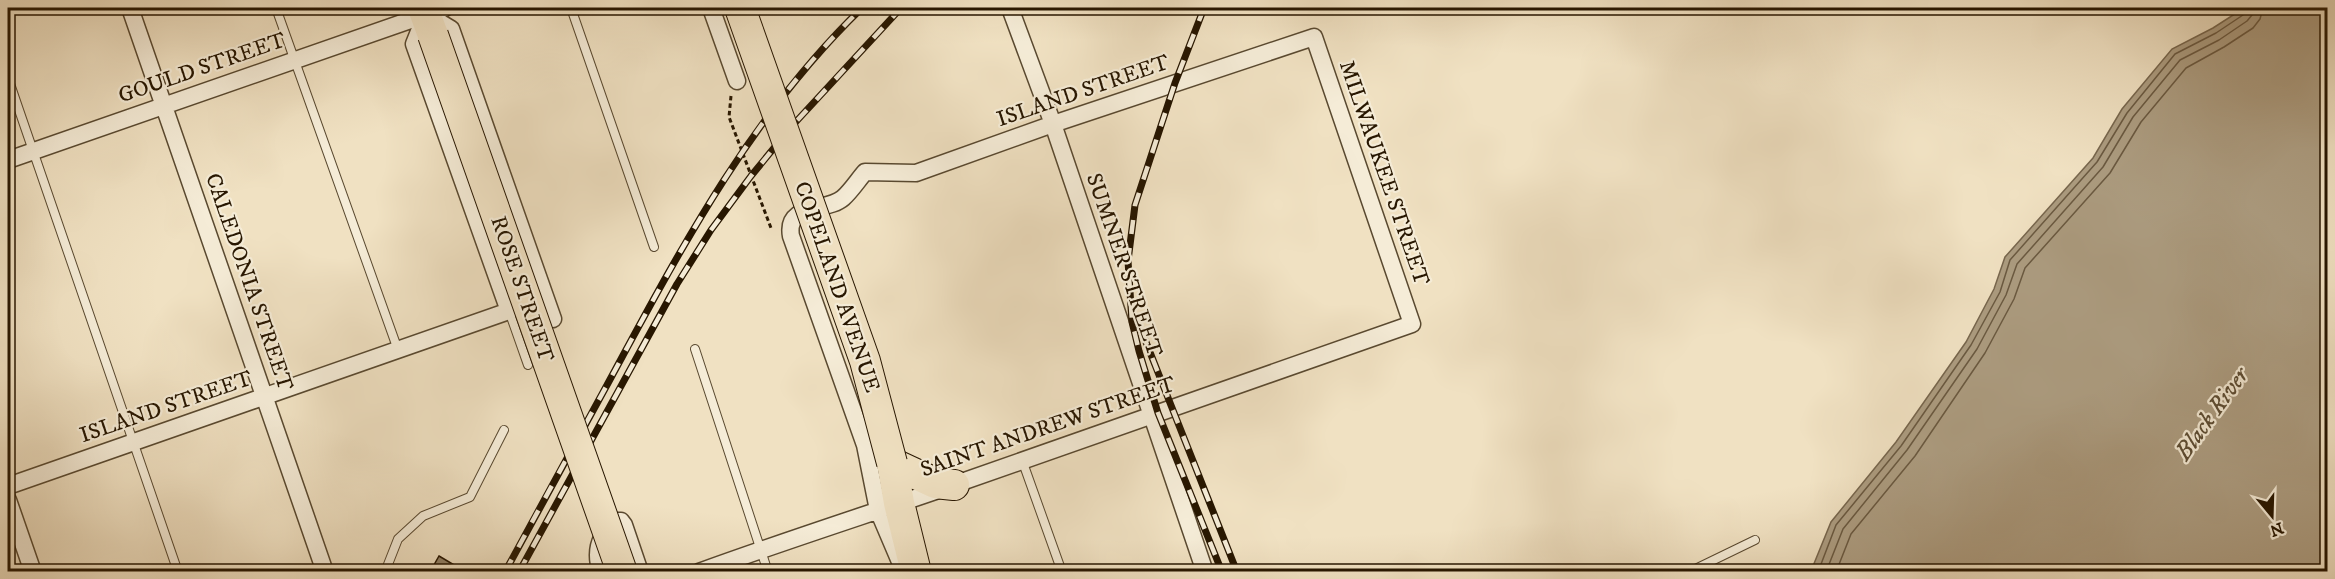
<svg xmlns="http://www.w3.org/2000/svg" width="2335" height="579" font-family="'IM FELL DW Pica',serif">
	<style>
		.water { fill: #ac9c80; stroke: #77664d; stroke-width: 1.5 }
		.lines { fill: none; stroke-linecap: round; stroke-linejoin: round }
		.shore { stroke: #6a5940; stroke-width: 1.5 }
		.building { fill: #908065; stroke: #271600; stroke-width: 1.5 }
		.lane-casing { stroke: #594930; stroke-width: 10 }
		.street-casing { stroke: #594930; stroke-width: 19 }
		.highway-casing { stroke: #271600; stroke-width: 32 }
		.path { stroke: #271600; stroke-width: 3; stroke-dasharray: 4.5 3; stroke-linecap: butt }
		.lane { stroke: #f5ecd7; stroke-width: 8 }
		.street { stroke: #f5ecd7; stroke-width: 16 }
		.highway { stroke: #f0e1c2; stroke-width: 30 }
		.rail-casing { stroke: #271600; stroke-width: 7 }
		.rail { stroke: #f5ecd7; stroke-width: 4.5; stroke-dasharray: 14; stroke-linecap: butt }
		.highway-bridge-casing { stroke: #271600; stroke-width: 32; stroke-linecap: butt }
		.highway-bridge { stroke: #f0e1c2; stroke-width: 30 }
		.labels { text-anchor: middle; dominant-baseline: central; stroke-width: 4.5; stroke-linejoin: round; paint-order: stroke }
		.street-label { font-size: 22px; fill: #271600; stroke: #f5ecd7 }
		.water-label { font-size: 24px; font-style: italic; fill: #5c4c33; stroke: #f5ecd7 }
	</style>
	<rect width="100%" height="100%" fill="#f0e1c2"/>
	<filter id="stains"><feTurbulence type="fractalNoise" baseFrequency=".00333" numOctaves="4"/><feColorMatrix values="0 0 0 0 .2 0 0 0 0 .09 0 0 0 0 .02 0 0 0 .5 -.17"/></filter>
	<radialGradient id="worn" r=".72"><stop offset=".6" stop-color="#630" stop-opacity="0"/><stop offset="1" stop-color="#630" stop-opacity=".3"/></radialGradient>
	<!-- water -->
	<path class="water" d="M2244 8H2327V571H1811L1831 522 1896 442 1966 342 1994 289 2005 257 2093 158 2122 109 2172 49 2213 28Z"/>
	<g class="lines">
		<!-- shore -->
		<path class="shore" d="M1818 572 1836 525 1901 446 1971 345 2000 292 2010 260 2097 162 2127 113 2175 54 2216 33 2243 15 2246 8
			M1826 572 1843 529 1907 450 1977 349 2006 295 2017 264 2103 167 2133 117 2180 60 2219 40 2247 21 2252 15 2254 8
			M1836 572 1851 534 1915 456 1985 353 2014 299 2025 268 2110 173 2141 122 2186 68 2224 47 2253 28 2260 19 2263 8"/>
	</g>
	<!-- building -->
	<path class="building" d="M439 556 466 572H430Z"/>
	<g class="lines">
		<!-- lane casing -->
		<g class="lane-casing">
			<path id="lane" d="M276 8 398 350
				M571 8 654 247
				M8 78 178 572
				M509 311 528 365
				M695 349 768 572
				M1022 460 1062 572
				M385 572 398 539 423 516 470 497 504 430
				M1689 572 1755 540"/>
		</g>
		<!-- street casing -->
		<g class="street-casing">
			<path id="street" d="M130 8 325 572
				M711 8 737 81
				M1010 8 1053 124 1205 572
				M8 160 445 8
				M8 486 509 311 414 44 426 14 451 29 553 319
				M8 500 33 572
				M601 572C594 551 599 535 616 521H621L624 525 640 572
				M699 572C784 541 869 514 953 485 1106 432 1259 378 1412 324L1314 37 1053 124 916 173 865 172C858 180 851 191 843 198 827 212 785 203 791 236L865 445 878 510 904 571"/>
		</g>
		<!-- highway casing -->
		<g class="highway-casing">
			<path id="highway" d="M423 8 433 35
				M892 463 899 503 916 572
				M892 463 935 483 954 485"/>
		</g>
		<!-- path -->
		<path class="path" d="M731 96 729 117 771 228"/>
		<!-- lane -->
		<use href="#lane" class="lane"/>
		<!-- street -->
		<use href="#street" class="street"/>
		<!-- highway -->
		<use href="#highway" class="highway"/>
		<!-- rail casing -->
		<g class="rail-casing">
			<path id="rail" d="M1204 8 1175 83 1135 205 1128 261 1132 322 1139 351 1158 413 1222 572
				M1142 332 1237 572
				M505 572C539 509 573 447 607 385 680 250 750 116 862 8
				M519 572 677 284 711 230 751 176 792 126 901 8"/>
		</g>
		<!-- rail -->
		<use href="#rail" class="rail"/>
		<!-- highway-bridge casing -->
		<g class="highway-bridge-casing">
			<path id="highway-bridge" d="M740 8 865 361 892 463
				M433 35 622 572"/>
		</g>
		<!-- highway-bridge -->
		<use href="#highway-bridge" class="highway-bridge"/>
	</g>
	<g class="labels">
		<!-- street labels -->
		<g class="street-label">
			<text transform="translate(202 68) rotate(-19)">GOULD STREET</text>
			<text transform="translate(1083 91) rotate(-19)">ISLAND STREET</text>
			<text transform="translate(1384 173) rotate(71)">MILWAUKEE STREET</text>
			<text transform="translate(1124 265) rotate(71)">SUMNER STREET</text>
			<text transform="translate(249 282) rotate(71)">CALEDONIA STREET</text>
			<text transform="translate(837 287) rotate(71)">COPELAND AVENUE</text>
			<text transform="translate(522 289) rotate(71)">ROSE STREET</text>
			<text transform="translate(166 407) rotate(-19)">ISLAND STREET</text>
			<text transform="translate(1048 427) rotate(-19)">SAINT ANDREW STREET</text>
		</g>
		<!-- water labels -->
		<g class="water-label">
			<text transform="translate(2212 414) rotate(-54)">Black River</text>
		</g>
	</g>
	<!-- margin -->
	<rect width="2335" height="579" fill="none" stroke="#f0e1c2" stroke-width="30"/>
	<rect x="9" y="9" width="2317" height="561" fill="none" stroke="#271600" stroke-width="3"/>
	<rect x="15" y="15" width="2305" height="549" fill="none" stroke="#271600" stroke-width="1.5"/>
	<!-- north arrow -->
	<g transform="translate(2272 516) rotate(161)" stroke="#f5ecd7" stroke-width="4.5" paint-order="stroke">
	<path d="M0-4.5L10 22L0 15L-10 22Z" fill="#271600"/>
	<text y="-9" font-size="16" font-weight="bold" text-anchor="middle" fill="#271600">N</text>
	</g>
	<rect width="100%" height="100%" filter="url(#stains)"/>
	<rect width="100%" height="100%" fill="url(#worn)"/>
</svg>
